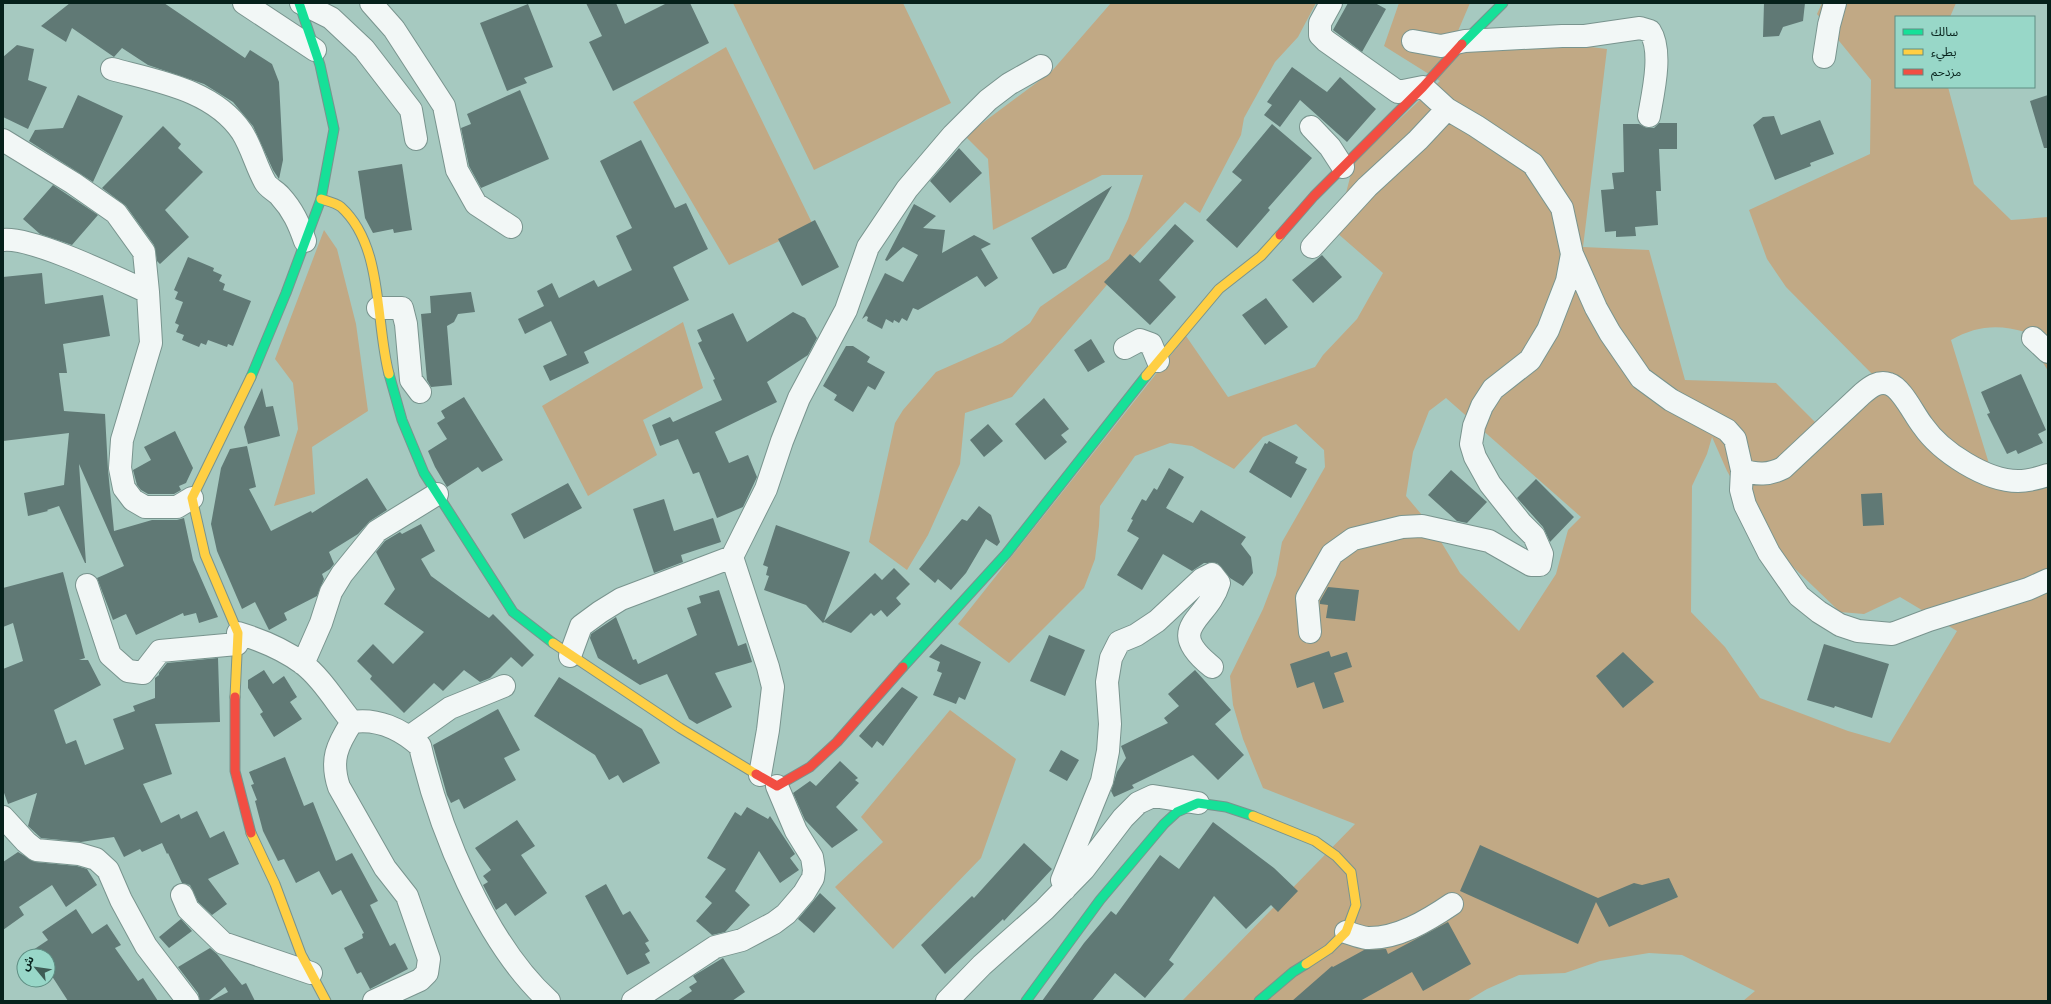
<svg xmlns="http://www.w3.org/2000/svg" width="2051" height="1004" font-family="'Open Sans','Noto Sans Arabic',sans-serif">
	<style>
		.green { fill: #c1a985; fill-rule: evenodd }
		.building { fill: #607975 }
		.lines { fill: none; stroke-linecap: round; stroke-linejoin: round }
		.street-casing { stroke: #79948e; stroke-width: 24 }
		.fast-casing { stroke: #79948e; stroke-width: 11 }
		.slow-casing { stroke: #79948e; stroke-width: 11 }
		.jam-casing { stroke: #79948e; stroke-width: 11 }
		.street { stroke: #f2f7f6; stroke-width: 22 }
		.fast { stroke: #16e098; stroke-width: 9 }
		.slow { stroke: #ffcf43; stroke-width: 9 }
		.jam { stroke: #f24e42; stroke-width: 9 }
	</style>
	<rect width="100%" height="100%" fill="#a6c9c0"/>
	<!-- green -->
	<path class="green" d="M733 3H903L951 103 814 170Z
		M1111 3H1316L1298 37 1275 62 1244 118 1241 135 1200 213 1185 202 1111 280 1012 397 965 413 960 464 928 535 907 570 869 542 895 423 903 410 936 372 1002 343 1030 323 1040 307 1109 259 1128 219 1143 175H1102L993 230 988 159 965 136 1051 72Z
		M1399 3H1470L1458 31 1607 49 1583 247 1649 250 1685 380 1776 383 1816 423 1876 378 1786 287 1767 259 1749 210 1870 154 1871 80 1817 14 1822 3H1956L1950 17H1896V87H1948L1974 184 2011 220 2048 217V371L2025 332C1998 324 1976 326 1951 340L1994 480 2048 463V1001H1743L1755 991 1682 955 1649 953 1600 961 1565 973 1519 975 1487 989 1467 1001H1182L1355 824 1263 788 1243 739 1233 705 1230 676 1263 609 1276 575 1282 542 1325 467 1324 450 1296 424 1263 437 1234 469 1192 446 1170 443 1135 456 1100 506 1099 526 1095 559 1084 588 1009 663 958 624 1186 336 1228 397 1315 367 1323 355 1357 319 1383 273 1336 232 1354 162 1440 81 1384 46ZM1446 398 1581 517 1568 530 1556 574 1519 631 1460 573 1432 527 1406 496 1413 452 1429 411ZM1712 437 1727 471 1746 504 1767 535 1791 565 1840 612 1864 614 1900 597 1957 631 1890 743 1848 731 1760 698 1725 647 1691 612 1692 486 1707 454Z
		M726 47 813 225 729 265 633 102Z
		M324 230 337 249 356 324 368 411 312 447 315 494 274 506 298 429 293 383 275 359Z
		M683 322 703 388 643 420 657 455 588 496 542 406Z
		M950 710 1016 759 981 858 893 949 835 887 883 842 861 817Z"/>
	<!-- building -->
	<path class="building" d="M70 3H164L245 58 250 50 272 64 279 82 283 160 279 179 273 170 253 126 233 102 204 84 148 65 122 48 114 57 72 28 66 42 41 26Z
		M586 3H616L625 24 667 3H690L709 43 613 91 589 42 602 36Z
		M1348 3H1375L1386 9 1362 52 1333 30Z
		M1764 3H1805L1803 21 1783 27 1779 36 1763 37Z
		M528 4 553 67 524 78 527 83 507 91 480 23Z
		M17 45 34 49 28 80 47 87 28 129 3 117V57Z
		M1292 67 1327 92 1340 77 1376 109 1347 142 1300 100 1280 127 1264 115 1272 105 1267 102Z
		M520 90 549 159 481 188 469 166 461 128 471 124 467 114Z
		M78 95 123 116 93 182 29 141 35 130 63 128Z
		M2048 95V148H2044L2030 101Z
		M1774 116 1781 135 1820 120 1834 154 1810 163 1811 166 1775 180 1753 125 1763 117Z
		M1659 123H1677V149H1659L1661 191H1656L1658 225 1635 227 1636 236 1616 237V231L1605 232 1601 190 1614 189 1612 173 1624 172 1623 124H1639L1647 128H1654Z
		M1272 124 1312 158 1268 208 1270 210 1237 248 1206 220 1242 180 1232 172Z
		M163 126 181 144 178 148 203 172 165 210 189 237 160 264 157 261 154 245 126 206 102 188Z
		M641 140 675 208 686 203 708 249 673 267 689 300 584 352 589 363 550 381 543 366 567 355 551 321 525 334 518 319 544 306 537 291 552 283 559 298 594 280 598 287 632 270 616 236 632 228 600 161Z
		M959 148 982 173 950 203 930 181Z
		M402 164 412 230 394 233 393 229 373 233 365 218 358 171Z
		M53 185 98 215 72 245 40 234 23 219Z
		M1112 186 1066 268 1053 274 1031 238Z
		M914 204 936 216 923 228 945 230 942 253 974 235 991 244 981 249 998 278 985 287 977 276 918 310 913 308 907 321 902 318 899 323 894 320 893 323 886 319 882 329 867 321 868 317 866 316 862 319 885 273 903 282 918 255 903 247 887 261 885 260Z
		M815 220 839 267 802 286 778 239Z
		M1175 224 1194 241 1159 280 1176 297 1150 325 1104 282 1130 254 1140 263Z
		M1322 255 1342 277 1313 303 1292 280Z
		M188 257 214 268 213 271 222 275 219 281 225 284 223 290 251 301 233 346 228 344 227 347 208 340 206 345 201 343 199 347 182 340 184 335 176 332 179 325 175 323 183 302 175 299 178 292 174 290Z
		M42 273 45 304 103 295 110 336 63 344 67 373H59L64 411 105 414 108 470 114 531 152 520H177L184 518 193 560 218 617 199 623 196 613 184 616 183 613 136 635 126 614 113 620 97 578 124 566 79 464 86 563H85L59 506 47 510 48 511 28 516 24 493 64 485 69 433 3 441V277Z
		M471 292 475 312 458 314 454 322 447 326 452 385 431 387 427 380 421 314 431 313 430 296Z
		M1266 298 1288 327 1265 345 1242 315Z
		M793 312 805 318 817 338 808 355 767 382 777 402 715 432 729 463 748 455 757 477 743 507 717 518 699 472 693 474 678 439 660 446 652 425 670 417 673 422 722 400 713 380 715 379 698 343 702 341 697 330 733 313 747 342Z
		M1091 339 1105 362 1088 372 1074 350Z
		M846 346H853L870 357 867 362 885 372 875 390 868 386 853 412 834 400 837 395 823 386Z
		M2021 374 2046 430 2038 434 2043 443 2018 454 2016 450 2007 454 1987 414 1990 413 1981 392Z
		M262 388 266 407 273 406 280 436 248 444 244 427Z
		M464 397 503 460 482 472 478 467 447 487 435 467 428 451 447 439 437 423 445 418 441 411Z
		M1044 398 1069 429 1061 435 1067 442 1045 460 1015 424Z
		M988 424 1003 441 984 457 970 440Z
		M175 431 193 468 186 483 179 486 181 490 174 494H148L141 490 137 485 133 470 151 460 144 447Z
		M1269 441 1298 457 1295 463 1307 469 1291 498 1249 472 1265 443 1267 444Z
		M247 446 256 487 249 489 271 531 311 511 312 513 367 478 387 510 370 521 358 534 329 552 334 564 330 569 322 574 324 579 317 596 284 613 287 620 269 630 255 602 242 609 217 551 211 524 221 468 230 449Z
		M1169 468 1184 477 1166 508 1193 523 1201 510 1246 537 1241 544 1251 557 1253 573 1243 586 1230 578 1217 563H1204L1192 571 1163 554 1142 590 1117 575 1139 538 1127 531 1133 520 1131 519 1142 499 1146 501 1154 488 1157 490Z
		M1451 470 1487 502 1467 523 1457 521 1428 495Z
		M1536 479 1574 517 1550 542 1543 527 1517 498Z
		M568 483 582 508 524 539 511 514Z
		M1882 493 1884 525 1863 526 1861 494Z
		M664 499 674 531 713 518 721 542 681 555 683 562 654 573 633 509Z
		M979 506 991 515 1000 542 997 546 986 539 966 573 951 590 938 579 935 583 919 569 962 519 967 521Z
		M421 524 435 551 421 559 431 576 489 618 493 614 534 655 522 667 511 657 490 678 480 682 464 670 443 691 434 683 404 713 370 679 372 676 357 661 373 644 393 664 424 632 384 604 395 589 376 552 385 541 400 532 402 534Z
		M776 525 850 552 824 621 875 573 882 580 894 568 910 584 896 598 901 604 887 617 881 610 874 616 871 613 851 633 824 622 823 623 806 605 764 590 769 576 766 575 768 567 763 565Z
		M63 572 85 658 79 660H88L101 685 54 710 66 744 76 740 85 765 124 749 113 719 135 711 133 706 155 698V678L159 675V673L167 663 218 658 220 722 155 724 172 774 143 784 161 823 179 814 181 819 197 811 210 838 224 831 239 864 208 879 227 904 212 915 198 902 190 885 182 883 168 853 167 854 162 843 142 852 140 849 124 857 114 837 81 842 41 838 28 826 37 793 8 804 3 790V669L23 661 13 623 3 627V588Z
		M1328 587 1359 590 1355 621 1326 618 1328 605 1320 604V601Z
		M719 590 738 646 746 643 752 662 715 673 732 707 697 724 689 719 667 674 640 685 598 658 590 638 591 634 616 617 633 660 636 659 638 664 697 635 687 608 701 603 699 596Z
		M1049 635 1085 650 1065 696 1030 681Z
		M941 644 981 662 965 700 959 697 956 704 933 695 942 673 937 671 940 662 929 657Z
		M1824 644 1889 664 1872 718 1835 706 1834 708 1807 700Z
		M1329 651 1331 657 1347 652 1352 667 1334 673 1344 702 1323 709 1314 682 1297 688 1290 664Z
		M1623 652 1654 682 1623 708 1596 676Z
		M264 670 273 684 284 676 297 697 290 702 302 719 274 737 260 714 263 712 248 688V680Z
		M1195 670 1231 710 1215 724 1244 755 1218 780 1193 755 1132 785 1134 788 1114 797 1111 791 1117 772 1126 758 1121 746 1168 723 1164 718 1179 706 1168 694Z
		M559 677 642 729 660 763 623 783 618 775 609 780 595 755 534 716Z
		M902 687 918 697 883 746 877 741 872 748 859 736Z
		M498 709 520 750 504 758 516 780 464 809 459 799 451 803 447 795 433 745Z
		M1061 750 1079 760 1067 781 1049 771Z
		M285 757 304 806 313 802 336 861 352 853 378 901 370 905 390 946 395 943 408 969 370 989 361 972 357 974 344 948 363 938 362 934 364 933 341 890 332 895 319 871 296 883 284 859 278 861 263 831 255 801 257 800 251 785 254 784 249 772Z
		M840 761 858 778 855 780 859 783 836 807 858 830 832 848 805 820 793 793 810 781 816 786Z
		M747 807 768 819 770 816 795 854 790 858 799 870 780 883 759 851 735 891 750 905 725 932 712 935 696 921 712 903 705 897 726 869 707 858 735 812 741 816Z
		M517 820 535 846 521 855 547 893 515 916 506 903 496 910 483 885 488 882 483 876 491 870 475 848Z
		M1213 822 1274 868 1298 891 1278 912 1271 905 1246 929 1214 896 1169 960 1174 964 1145 998 1115 973 1092 1001H1042L1084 943 1111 911 1116 915 1160 855 1179 869Z
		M1024 843 1052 869 1004 921 1003 919 945 974 921 945 972 896 974 898Z
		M1480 845 1598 898 1634 883 1642 885 1669 878 1678 897 1609 927 1596 902 1578 944 1460 891Z
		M18 852 35 862 77 866 87 869 97 885 66 907 52 885 19 907 24 915 3 930V862Z
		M606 884 623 915 630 911 649 941 645 943 650 951 645 954 650 963 627 975 585 896Z
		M820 893 836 908 814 933 798 919Z
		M76 909 92 934 107 924 121 945 115 948 138 981 143 978 158 1001H68L48 970V956H24L48 940 42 932Z
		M181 919 192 931 169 948 159 937Z
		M1448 922 1471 964 1423 991 1412 972 1360 1001H1292L1332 966 1333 967 1364 950 1386 949 1388 954Z
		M210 948 217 954 242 985 246 983 255 1001H211L228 992 225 987 208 1001H200L198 993 178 967Z
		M723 958 745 992 732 1001H677L692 991 689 987 697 982 693 976Z"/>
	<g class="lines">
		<!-- street casing -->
		<g class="street-casing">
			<path id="street" d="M244 3 315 50
				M301 3 331 18 364 49 411 110 416 139
				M371 3 394 29 444 106 457 170 476 204 511 227
				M1331 3 1320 23V35L1326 41 1398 92 1423 87 1447 109 1476 126 1533 164 1562 208 1572 254 1596 308 1610 333 1641 378 1671 400 1727 430 1735 439 1742 470C1757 475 1769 475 1783 468L1862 394C1869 388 1878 380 1889 384 1902 388 1914 415 1923 426 1941 452 1986 481 2018 481 2028 481 2039 478 2048 475
				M1413 41 1441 46 1465 41 1562 36H1585L1640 28 1650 31C1663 51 1653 93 1649 116
				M1824 57 1829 25 1835 3
				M112 69C157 81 214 90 242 132 252 148 256 166 265 182 268 188 276 191 280 196 293 210 299 224 305 241
				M1311 127 1330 147 1343 167
				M3 140 73 183 116 213 144 252 148 292 151 343 122 440 120 468 124 488 133 500 145 507H177L192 498
				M3 240C33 237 117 278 148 292
				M1312 247 1367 187 1418 140 1447 109
				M378 308H402L406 324 411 380 420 392
				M2033 338 2048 352
				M1125 348 1140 340 1151 344 1158 361
				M1742 470 1741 490 1745 505 1769 553 1799 596 1819 612 1840 625 1858 631 1892 634 1929 620 2028 589 2048 580
				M87 585 110 655 128 671 143 673 160 651 237 644
				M1310 632 1307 598 1332 554 1353 539 1402 527 1422 526 1489 541 1531 565H1540L1542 554 1534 536 1521 523 1490 484 1475 457 1471 444 1474 426 1482 406 1493 389 1530 360 1548 330 1567 281 1572 254
				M238 633C261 640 283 649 302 663 321 677 337 704 352 722 337 745 330 760 339 787L385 868 407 896 429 959 427 973 420 980 374 1001
				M570 656 581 626 600 612 621 599 732 557
				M303 664 321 623 331 592 342 574 377 531 437 494
				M352 722C377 718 401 729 420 746 439 829 485 943 549 1001
				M409 737 450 708 504 686
				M760 775 768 730 773 687 768 667 732 557 766 489 782 441 799 398 846 310 868 247 907 189 953 135 988 100 1009 84 1041 66
				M3 817 26 842 36 850 79 854 96 859 108 870 121 900 146 946 188 1001
				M1065 889 1062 880 1102 781 1108 751 1110 724 1107 682 1111 658 1119 642 1136 635 1157 621 1202 579 1212 574 1219 583C1208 621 1162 627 1212 667
				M182 895 188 909 223 943 311 973
				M1346 932C1352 934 1360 937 1367 938 1397 939 1427 921 1452 904
				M633 1001 715 947 742 940 774 923 786 914 804 893 813 878 814 870 812 857 796 831 777 786
				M947 1001 982 965 1044 910 1084 869 1123 818 1138 803 1153 796 1198 803"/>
		</g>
		<!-- fast casing -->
		<g class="fast-casing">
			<path id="fast" d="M1462 44 1503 3
				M389 374 402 420 424 473 513 612 553 643
				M251 377 286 293 321 199 334 129 320 65 299 3
				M903 667 1006 554 1146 376
				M1026 1001 1100 900 1164 824 1177 812 1198 803 1226 807 1253 816
				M1259 1001 1293 972 1306 964"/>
		</g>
		<!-- slow casing -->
		<g class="slow-casing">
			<path id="slow" d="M321 199C327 201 336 203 341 207 384 246 375 322 389 374
				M1146 376 1219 289 1261 256 1280 235
				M553 643 680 728 756 774
				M235 697 238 633 205 555 192 498 251 377
				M1253 816 1315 841 1336 856 1351 872 1356 905 1346 932 1329 949 1306 964
				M251 833 275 884 301 954 326 1001"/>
		</g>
		<!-- jam casing -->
		<g class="jam-casing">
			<path id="jam" d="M1280 235 1314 196 1423 87 1462 44
				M235 697V771L251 833
				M756 774 777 786 810 767 837 742 903 667"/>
		</g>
		<!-- street -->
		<use href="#street" class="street"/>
		<!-- fast -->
		<use href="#fast" class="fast"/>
		<!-- slow -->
		<use href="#slow" class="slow"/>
		<!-- jam -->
		<use href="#jam" class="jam"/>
	</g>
	<!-- border -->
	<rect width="2051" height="1004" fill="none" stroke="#06211b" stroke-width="8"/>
	<!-- legend -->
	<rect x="1895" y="16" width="140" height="72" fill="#98d7c8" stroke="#5e8e83"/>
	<rect x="1903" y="29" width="20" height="6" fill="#16e098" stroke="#5e8e83"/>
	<text x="1931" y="36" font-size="12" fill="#06211b">سالك</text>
	<rect x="1903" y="49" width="20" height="6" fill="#ffcf43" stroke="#5e8e83"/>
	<text x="1931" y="56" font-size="12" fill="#06211b">بطيء</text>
	<rect x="1903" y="69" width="20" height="6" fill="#f24e42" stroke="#5e8e83"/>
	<text x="1931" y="76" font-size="12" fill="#06211b">مزدحم</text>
	<!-- north arrow -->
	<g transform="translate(36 968) rotate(299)"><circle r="19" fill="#98d7c8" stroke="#5e8e83"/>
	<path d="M0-3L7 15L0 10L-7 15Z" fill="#3e5c55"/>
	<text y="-6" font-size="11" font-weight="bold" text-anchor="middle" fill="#06211b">ش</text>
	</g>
</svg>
